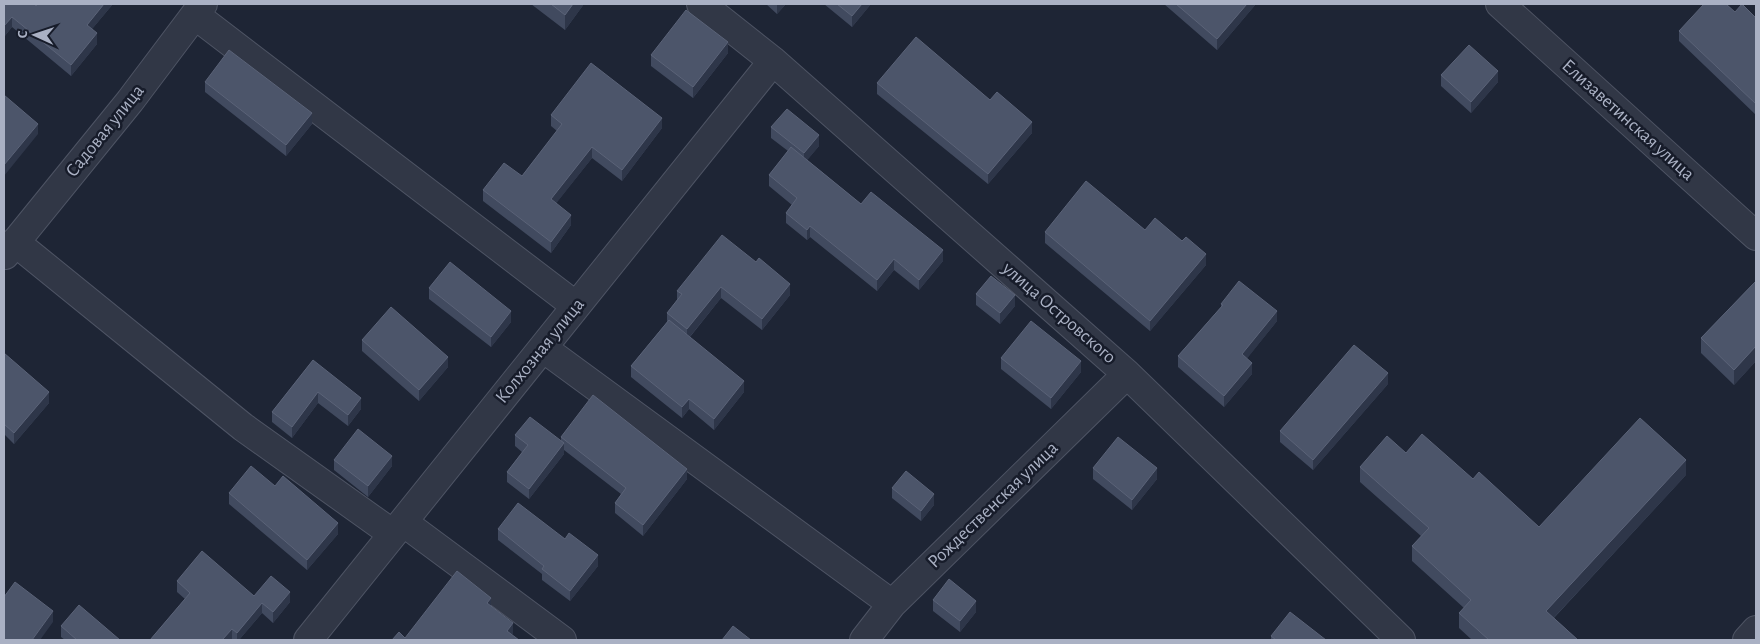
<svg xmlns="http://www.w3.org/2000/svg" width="1760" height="644" font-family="'Alegreya Sans',sans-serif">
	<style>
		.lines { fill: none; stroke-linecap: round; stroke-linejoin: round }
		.minor-casing { stroke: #4e5464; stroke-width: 30 }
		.minor { stroke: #313746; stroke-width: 28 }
		.wall { fill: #414a5f }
		.shaded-wall { fill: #2e3649 }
		.building { fill: #4c556a; stroke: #5b6378 }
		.labels { text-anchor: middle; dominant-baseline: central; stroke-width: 5; stroke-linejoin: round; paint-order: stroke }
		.street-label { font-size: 19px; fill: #aab1c4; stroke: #171c2a }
	</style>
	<rect width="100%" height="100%" fill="#1e2535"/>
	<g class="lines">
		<!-- minor casing -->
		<g class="minor-casing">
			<path id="minor" d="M701 4 773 61 1127 374 1401 640
				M1500 4 1756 236
				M195 15 576 306
				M15 242 243 427 393 534
				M5 255 130 101 203 4
				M543 348 892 604
				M403 522 562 640
				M308 640 773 61
				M864 640 892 604 1127 374
				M1747 640 1756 630"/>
		</g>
		<!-- minor -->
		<use href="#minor" class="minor"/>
	</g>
	<!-- wall -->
	<path class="wall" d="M4 4 36 6 38 4H113L92 29 97 44 71 76 12 27 4 37Z
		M531 4H584L565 30Z
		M766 4H786L777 14Z
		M824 4H871L852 27Z
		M1164 4H1256L1217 50Z
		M1735 12 1756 18V115L1679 41V31Z
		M728 53 693 98 651 66V55Z
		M1441 75 1498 82 1471 113 1441 86Z
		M205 82 312 124 286 156 205 92Z
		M877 83 990 100 1032 133 988 184 877 94Z
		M551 115 662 128 622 181 592 158 556 203 571 225 551 253 483 201V190L522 176 557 131 551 126Z
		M771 127 819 146 807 160 861 204 943 261 919 290 894 270 877 291 810 237 807 240 786 223V213L792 205 769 186V175L788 151 771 138Z
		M1145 230 1182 241 1206 265 1150 331 1045 243V232Z
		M756 262 790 295 762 330 721 298 690 337 744 392 714 430 689 409 682 418 631 377V366L667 322V313L677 300V291Z
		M1756 281V361L1734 385 1701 353V338Z
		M429 288 511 322 491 347 429 299Z
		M976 294 1015 306 1000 324 976 305Z
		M1221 304 1277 321 1247 358 1252 374 1224 407 1178 367V356L1221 307Z
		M362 340 448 367 419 401 362 351Z
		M4 353 49 403 14 444 4 434Z
		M1001 358 1081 372 1051 409 1001 369Z
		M313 360 361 409 348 426 318 403 292 438 272 422V412Z
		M1388 384 1313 470 1280 442V431Z
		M515 435 561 441V437L687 479 643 536 615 513V503L621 494 564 450V454L529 499 507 482V472L522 452 515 446Z
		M1406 453 1473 479 1539 527 1686 475 1554 618 1578 640H1472L1459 628V613L1464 608 1412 561V546L1421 536 1360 482V467Z
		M334 460 392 466 368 497 334 470Z
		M1093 468 1157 479 1132 510 1093 479Z
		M275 486 338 534 307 570 229 504V493Z
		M892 488 934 505 921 521 892 498Z
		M498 529 598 566 570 601 542 580V574L498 540Z
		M177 581 254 596 290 602 273 623 262 613 239 640H233L232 639 231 640H150L185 599 177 592Z
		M933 600 976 612 960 632 933 611Z
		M61 626 120 640H65L61 637Z
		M1271 636 1326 640H1271Z"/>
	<!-- shaded-wall -->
	<path class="shaded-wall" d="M104 4H113L87 35V25Z
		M573 4H584L565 30V15Z
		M777 4H786L777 14Z
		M862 4H871L852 27V16Z
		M1247 4H1256L1217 50V39Z
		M12 17V27L4 37V26Z
		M97 33V44L71 76V65Z
		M728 42V53L693 98V87Z
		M1498 71V82L1471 113V102Z
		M312 113V124L286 156V145Z
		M662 118V128L622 181V170Z
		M1032 122V133L988 184V174Z
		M38 124V134L4 176V165Z
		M819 135V146L804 164V153Z
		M592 147V158L551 210V199Z
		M571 215V225L551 253V242Z
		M810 226V237L807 240V230Z
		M943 250V261L919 290V280Z
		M1206 254V265L1150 331V321Z
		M894 259V270L877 291V280Z
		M790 284V295L762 330V319Z
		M721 287V298L687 340V329Z
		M1015 295V306L1000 324V313Z
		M511 311V322L491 347V337Z
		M1277 311V321L1242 365V354Z
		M1756 346V361L1734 385V370Z
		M448 357V367L419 401V390Z
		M1081 361V372L1051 409V398Z
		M1252 363V374L1224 407V396Z
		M1388 373V384L1313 470V460Z
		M744 381V392L714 430V419Z
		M49 392V403L14 444V433Z
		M318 392V403L292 438V427Z
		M361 398V409L348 426V415Z
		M689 399V409L682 418V407Z
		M564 443V454L529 499V489Z
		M392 456V466L368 497V486Z
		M1686 460V475L1546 626V611Z
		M1157 468V479L1132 510V500Z
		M687 469V479L643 536V525Z
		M934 494V505L921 521V511Z
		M338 523V534L307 570V560Z
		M598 555V566L570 601V591Z
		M290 592V602L273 623V612Z
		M491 598V608L487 603Z
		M976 601V612L960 632V621Z
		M262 603V613L239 640H237V633Z
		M53 611V622L40 640H32Z
		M513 623V634L507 640V631Z
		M232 629V639L231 640H222Z"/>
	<!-- building -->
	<path class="building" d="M4 4H34L36 6 38 4H104L87 25 97 33 71 65 12 17 4 26Z
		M551 4H573L565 15Z
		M837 4H862L852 16Z
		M1176 4H1247L1217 39Z
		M1704 4H1726L1735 12 1742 4 1756 18V104L1679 31Z
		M686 10 728 42 693 87 651 55Z
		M916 37 990 100 997 92 1032 122 988 174 877 83Z
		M1469 45 1498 71 1471 102 1441 75Z
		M229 50 312 113 286 145 205 82Z
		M591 63 662 118 622 170 592 147 551 199 571 215 551 242 483 190 504 163 522 176 562 124 551 115Z
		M4 95 38 124 4 165Z
		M787 109 819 135 804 153 771 127Z
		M791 147 861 204 871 192 943 250 919 280 894 259 877 280 810 226 807 230 786 213 797 198 769 175Z
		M1086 181 1145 230 1155 218 1182 241 1186 237 1206 254 1150 321 1045 232Z
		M722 235 756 262 759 258 790 284 762 319 721 287 687 329 667 313 682 294 677 291Z
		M450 262 511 311 491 337 429 288Z
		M991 276 1015 295 1000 313 976 294Z
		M1239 281 1277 311 1242 354 1252 363 1224 396 1178 356 1223 305 1221 304Z
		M1756 281V346L1734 370 1701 338Z
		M391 307 448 357 419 390 362 340Z
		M669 320 744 381 714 419 689 399 682 407 631 366Z
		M1031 321 1081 361 1051 398 1001 358Z
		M1354 345 1388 373 1313 460 1280 431Z
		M4 353 49 392 14 433 4 424Z
		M313 360 361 398 348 415 318 392 292 427 272 412Z
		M593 395 687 469 643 525 615 503 626 488 561 437Z
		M530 417 564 443 529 489 507 472 528 445 515 435Z
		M1640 418 1686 460 1546 611 1578 640H1489L1459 613 1471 600 1412 546 1429 528 1360 467 1387 436 1406 453 1422 434 1473 479 1479 472 1539 527Z
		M358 429 392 456 368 486 334 460Z
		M1118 437 1157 468 1132 500 1093 468Z
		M251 466 275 486 283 476 338 523 307 560 229 493Z
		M906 471 934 494 921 511 892 488Z
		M518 503 565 539 569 533 598 555 570 591 542 569 544 566 498 529Z
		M202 551 254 596 271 576 290 592 273 612 262 603 237 633 232 629 222 640H150L190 593 177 581Z
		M457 571 491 598 487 603 513 623 507 631 519 640H392L399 632 405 638Z
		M949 579 976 601 960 621 933 600Z
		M15 582 53 611 32 640H4V597Z
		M79 605 120 640H77L61 626Z
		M1290 612 1326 640H1276L1271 636Z
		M733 626 751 640H722Z"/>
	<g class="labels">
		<!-- street labels -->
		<g class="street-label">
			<text transform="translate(1628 120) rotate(42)">Елизаветинская улица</text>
			<text transform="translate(105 131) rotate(-51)">Садовая улица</text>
			<text transform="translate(1059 313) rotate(41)">улица Островского</text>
			<text transform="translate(540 351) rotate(-51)">Колхозная улица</text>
			<text transform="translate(993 505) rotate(-44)">Рождественская улица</text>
		</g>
	</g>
	<!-- border -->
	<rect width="1760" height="644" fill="none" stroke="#aab1c4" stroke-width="10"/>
	<!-- north arrow -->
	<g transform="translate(35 35) rotate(273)" stroke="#171c2a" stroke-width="4" paint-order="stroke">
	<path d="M0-4L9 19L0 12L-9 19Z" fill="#aab1c4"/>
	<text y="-8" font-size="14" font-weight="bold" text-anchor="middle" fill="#aab1c4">С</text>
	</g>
</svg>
